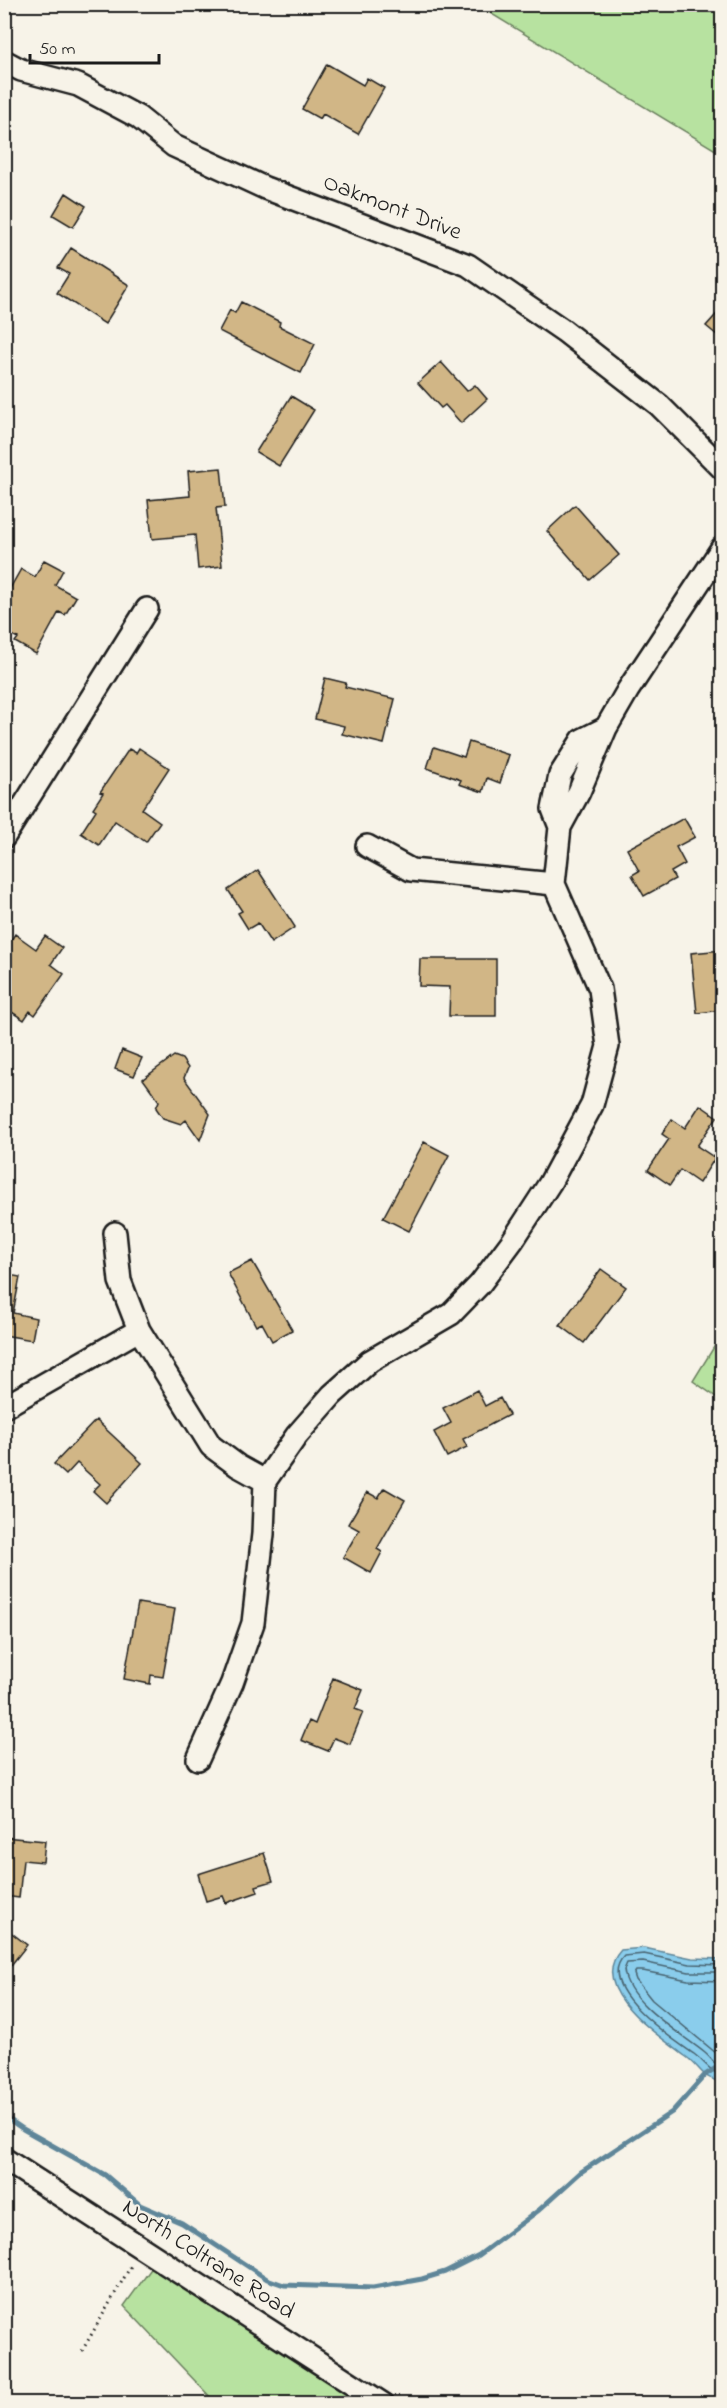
<svg xmlns="http://www.w3.org/2000/svg" width="727" height="2408" font-family="'Indie Flower',sans-serif">
	<style>
		.green { fill: #b7e2a0; stroke: #6a7f5e; stroke-width: 1.5 }
		.water { fill: #8acdec; stroke: #5e8699; stroke-width: 1.5 }
		.lines { fill: none; stroke-linecap: round; stroke-linejoin: round }
		.shore { stroke: #48636f; stroke-width: 1.5 }
		.stream { stroke: #5e8699; stroke-width: 5 }
		.building { fill: #d1b686; stroke: #1c1c1c; stroke-width: 1.5 }
		.minor-casing { stroke: #1c1c1c; stroke-width: 26 }
		.path { stroke: #1c1c1c; stroke-width: 3; stroke-dasharray: 1.5 4.5; stroke-linecap: butt }
		.minor { stroke: #f7f3e8; stroke-width: 21 }
		.labels { text-anchor: middle; dominant-baseline: central; stroke-width: 4.5; stroke-linejoin: round; paint-order: stroke }
		.street-label { font-size: 24px; fill: #1c1c1c; stroke: #f7f3e8 }
	</style>
	<rect width="100%" height="100%" fill="#f7f3e8"/>
	<filter id="ink" filterUnits="userSpaceOnUse"><feTurbulence type="fractalNoise" baseFrequency=".0167" numOctaves="2"/><feDisplacementMap in="SourceGraphic" scale="12" xChannelSelector="R" yChannelSelector="G"/><feConvolveMatrix kernelMatrix="1 2 1 2 8 2 1 2 1" color-interpolation-filters="sRGB"/></filter>
	<g filter="url(#ink)">
		<!-- green -->
		<path class="green" d="M477 5H722V154Z
			M722 1334V1401L693 1381Z
			M153 2266 364 2403H216L124 2306Z"/>
		<!-- water -->
		<path class="water" d="M644 1948 692 1958 722 1959V2083C717 2081 710 2079 705 2075 699 2070 694 2062 685 2056 658 2035 586 1988 621 1950Z"/>
		<g class="lines">
			<!-- shore -->
			<path class="shore" d="M722 1965 690 1964 644 1954 624 1956C594 1987 672 2039 694 2054 706 2063 708 2070 722 2076
				M722 1972H689L643 1962 627 1963 624 1970C627 2003 682 2034 705 2053 712 2059 714 2064 722 2068
				M722 1981 688 1980 643 1971H636L634 1974 636 1980 652 2000 722 2058"/>
			<!-- stream -->
			<path class="stream" d="M4 2116 23 2129 105 2175 140 2205 182 2223 267 2279 284 2285 373 2288 422 2279 445 2272 479 2255 539 2210 581 2172 672 2112 705 2075 722 2064"/>
		</g>
		<!-- building -->
		<path class="building" d="M327 64 363 85 367 78 384 88 358 134 323 114 320 119 302 109Z
			M66 193 86 206 73 227 53 215Z
			M71 248 129 285 105 324 57 293 69 274 58 268Z
			M241 302 280 322 279 326 315 344 301 373 219 331 230 310 235 313Z
			M723 307V340L706 326Z
			M441 362 467 391 475 385 487 399 461 423 445 405 441 408 418 383Z
			M291 396 314 410 279 466 256 452Z
			M221 468 225 507 216 508 222 566 198 569 195 535 152 539 148 500 190 496 188 471Z
			M575 505 619 555 590 580 547 531Z
			M44 560 63 570 55 585 76 597 65 615 59 612 36 654 15 642 18 638 4 631V599L21 569 35 577Z
			M325 678 346 683 345 687 395 699 384 744 342 734 344 726 315 719Z
			M469 742 509 755 500 783 487 778 483 792 459 784 461 780 427 768 434 747 464 757Z
			M139 748 169 768 142 809 160 822 146 842 115 821 99 845 81 833 96 810 93 808 103 793 100 792 129 749 136 753Z
			M684 818 695 837 676 847 685 864 671 872 675 879 644 896 632 875 639 871 627 849Z
			M258 870 295 927 271 943 258 923 248 929 238 913 242 911 228 890Z
			M15 934 36 949 45 936 62 948 51 964 64 974 35 1015 30 1011 24 1020 4 1007V950Z
			M723 950V1010L697 1013 691 953Z
			M420 959H496V1016H449L450 987 419 986Z
			M122 1050 142 1058 134 1076 115 1069Z
			M174 1056 182 1059 188 1068 184 1078 210 1114 200 1140 186 1120 181 1124 163 1118 156 1108 159 1101 143 1079Z
			M700 1105 717 1117 697 1146 715 1158 699 1183 680 1170 670 1185 648 1170 669 1139 662 1134 672 1119 685 1128Z
			M424 1142 449 1155 409 1231 383 1218Z
			M252 1261 292 1330 272 1341 262 1323 256 1326 228 1273Z
			M601 1269 626 1287 584 1343 560 1325Z
			M4 1274 20 1277 13 1313 36 1318 32 1340 4 1335Z
			M477 1390 485 1406 500 1398 509 1415 463 1439 467 1447 447 1457 434 1432 451 1423 443 1408Z
			M96 1420 142 1463 106 1503 93 1491 100 1484 77 1463 66 1475 54 1464Z
			M384 1488 405 1500 377 1549 382 1552 371 1573 343 1557 359 1530 348 1524 367 1492 378 1498Z
			M138 1603 175 1609 163 1677 151 1675 150 1684 124 1679Z
			M333 1678 363 1690 355 1709 363 1712 350 1744 334 1738 328 1751 301 1740 309 1721 315 1724Z
			M4 1837 45 1841 43 1862 23 1860 19 1898 4 1896Z
			M264 1853 273 1881 256 1886 258 1892 226 1903 223 1896 206 1901 198 1874Z
			M4 1927 27 1945 4 1974Z"/>
		<g class="lines">
			<!-- minor casing -->
			<g class="minor-casing">
				<path id="minor" d="M4 61 21 70 78 85 138 117 174 146 265 188 468 265 564 331 659 405 722 468
					M560 827 553 809 560 775 582 740 606 728
					M4 837 147 609
					M367 846 411 870 554 884
					M115 1233 120 1281 139 1330 211 1446 238 1466 265 1481
					M4 1407 139 1330
					M198 1759 232 1683 253 1623 263 1534 265 1481 297 1435 332 1395 370 1361 451 1314 480 1284 513 1240 550 1183 592 1105 608 1046 600 989 554 884 560 827 579 792 606 728 628 690 722 548
					M4 2159 383 2404"/>
			</g>
			<!-- path -->
			<path class="path" d="M82 2351 132 2264"/>
			<!-- minor -->
			<use href="#minor" class="minor"/>
		</g>
	</g>
	<g class="labels">
		<!-- street labels -->
		<g class="street-label">
			<text transform="translate(392 208) rotate(21)">Oakmont Drive</text>
			<text transform="translate(208 2260) rotate(33)">North Coltrane Road</text>
		</g>
	</g>
	<!-- margin -->
	<rect width="727" height="2408" fill="none" stroke="#f7f3e8" stroke-width="24"/>
	<rect x="12" y="12" width="703" height="2384" fill="none" stroke="#1c1c1c" stroke-width="2" filter="url(#ink)"/>
	<!-- scale -->
	<path d="M30 54v9h129v-9" fill="none" stroke="#1c1c1c" stroke-width="3"/>
	<text x="39" y="54" font-size="18" fill="#1c1c1c" stroke="#f7f3e8" stroke-width="4.5" paint-order="stroke">50 m</text>
</svg>
